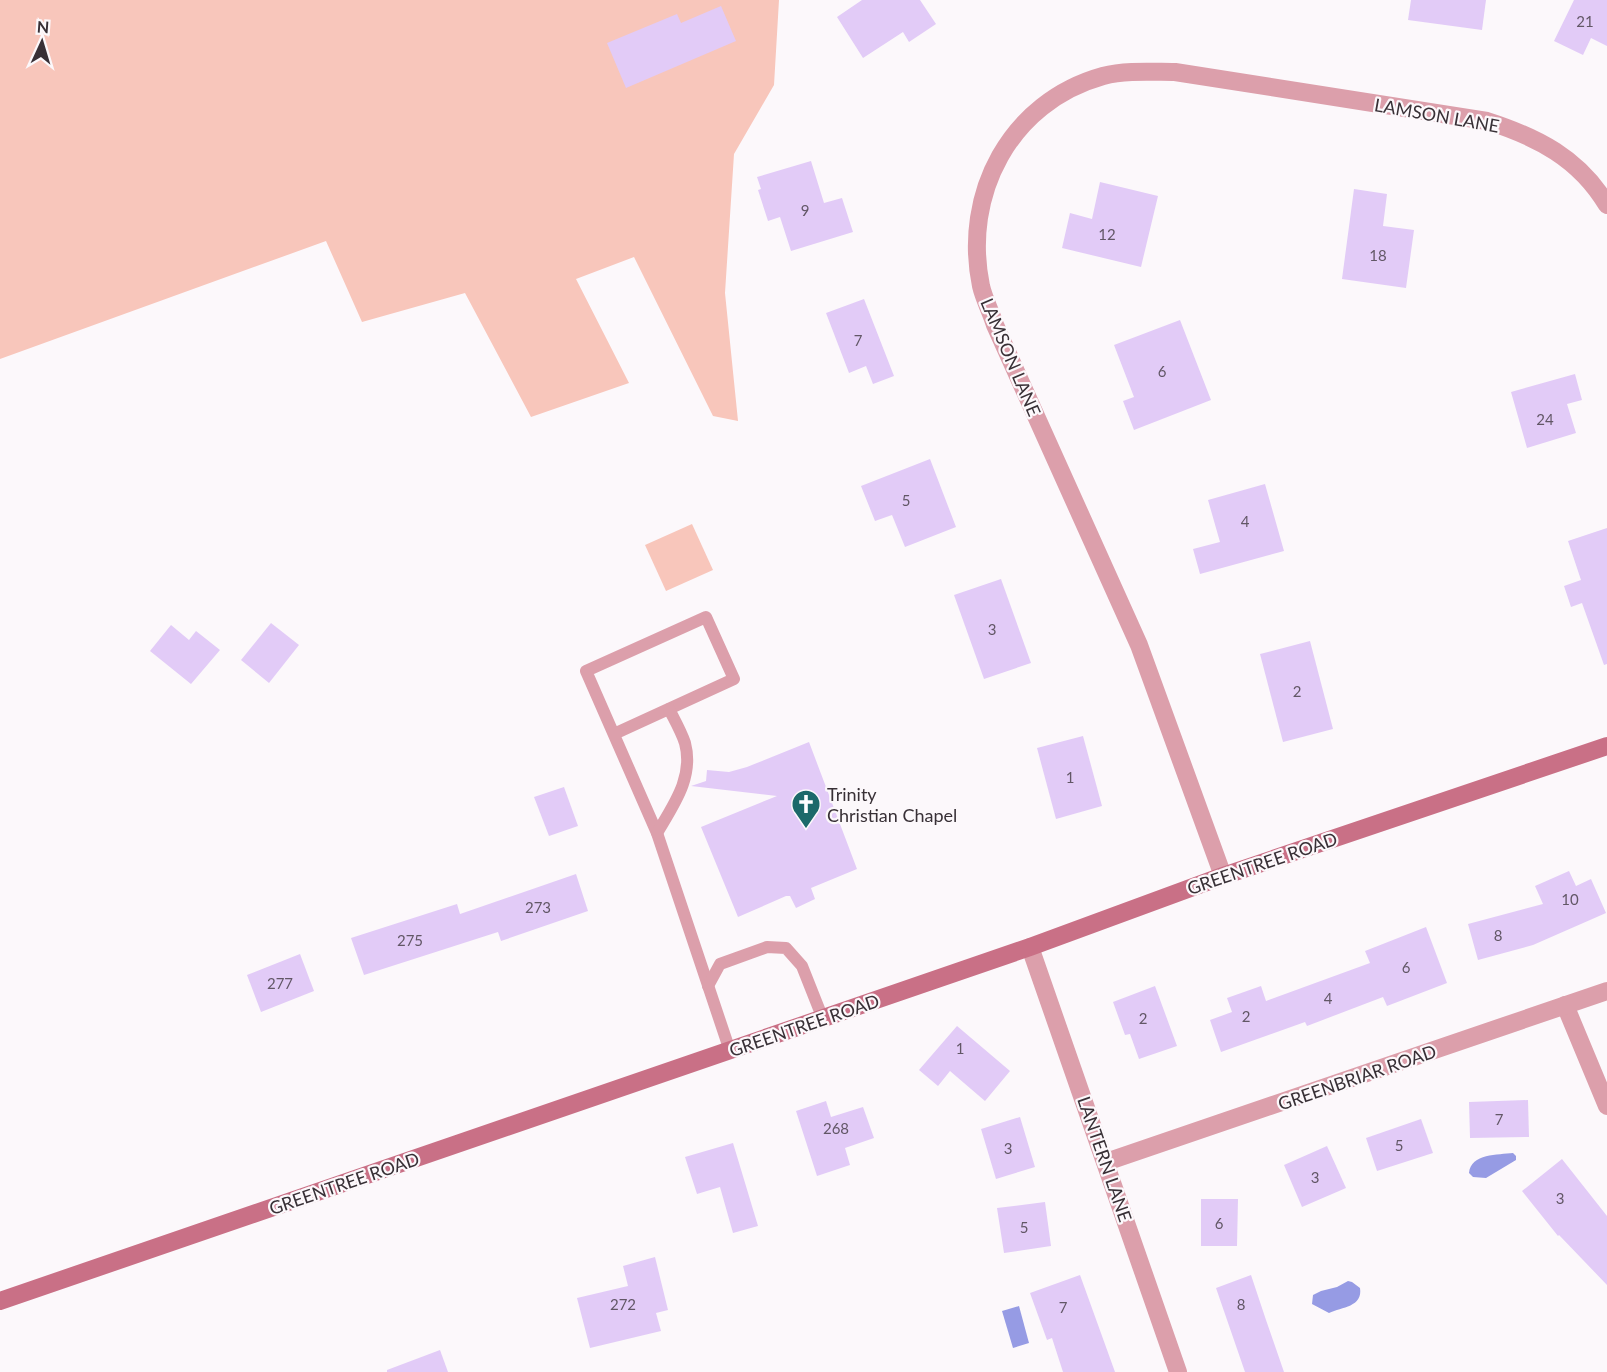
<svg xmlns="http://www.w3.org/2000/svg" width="1607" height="1372" viewBox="0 0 1607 1372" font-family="Lato,sans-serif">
<rect width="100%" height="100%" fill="#fcf8fb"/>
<!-- green -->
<g fill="#f8c6bb">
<polygon points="0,0 779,0 774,85 734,154 725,293 738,421 713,416 634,257 576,279 629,383 531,417 465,293 362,322 326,241 0,359"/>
<polygon points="692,524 713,570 666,591 645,545"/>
</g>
<!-- water -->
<g fill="#969be4">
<path d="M1513,1153L1516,1156V1160L1486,1178L1473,1177L1469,1173C1471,1153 1498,1155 1513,1153Z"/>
<path d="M1348,1281L1352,1282L1360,1288C1363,1307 1342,1307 1329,1313L1312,1304L1313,1295L1321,1291L1337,1287Z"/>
<polygon points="1019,1306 1029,1343 1013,1348 1002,1311"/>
</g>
<!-- building -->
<g fill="#e2cbf7">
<polygon points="862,0 920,0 936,24 909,42 903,32 863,58 837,17"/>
<polygon points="1411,0 1486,0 1482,30 1408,20"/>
<polygon points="1574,0 1607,0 1607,46 1591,38 1583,55 1554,41"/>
<polygon points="721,6 736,41 626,88 607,43 677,14 681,23"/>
<polygon points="811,161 824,203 842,198 853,232 791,251 780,217 768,221 758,190 761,189 757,177"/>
<polygon points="1100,182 1158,196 1141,267 1062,248 1070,213 1092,219"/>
<polygon points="1354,189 1387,194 1383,226 1414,230 1406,288 1342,279"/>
<polygon points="864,299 894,376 873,384 866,366 849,373 826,313"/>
<polygon points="1180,320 1211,400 1134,430 1123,401 1134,397 1114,345"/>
<polygon points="1575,374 1582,400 1567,404 1576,433 1527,448 1511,392"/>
<polygon points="930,459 956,527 905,547 892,515 875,521 861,486"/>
<polygon points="1265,484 1284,551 1200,574 1193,549 1220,542 1208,500"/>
<polygon points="1607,528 1607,664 1604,665 1582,603 1571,607 1564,586 1581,580 1568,541"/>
<polygon points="1001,579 1031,663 984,679 954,595"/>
<polygon points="271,623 299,645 269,683 241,660"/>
<polygon points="171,625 189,640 196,631 220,650 191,684 150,651"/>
<polygon points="1310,641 1333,729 1283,742 1260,654"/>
<polygon points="1083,736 1102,806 1056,819 1037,748"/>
<polygon points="809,742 857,869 811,888 815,899 796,908 790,896 786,896 738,917 701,827 777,796 691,786 706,781 707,770 729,772 747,767"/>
<polygon points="564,787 578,826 549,836 534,797"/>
<polygon points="1569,871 1576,886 1591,879 1606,913 1533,945 1478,960 1468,924 1543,904 1535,886"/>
<polygon points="576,874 588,911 501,941 498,932 364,975 351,938 457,904 460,914"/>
<polygon points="1426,927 1447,983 1387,1006 1383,997 1307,1026 1305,1022 1221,1052 1210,1020 1232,1012 1227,998 1261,986 1266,1001 1370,963 1365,951"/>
<polygon points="300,954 314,991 261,1012 247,975"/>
<polygon points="1155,986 1177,1046 1139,1059 1130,1034 1125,1035 1113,1002"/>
<polygon points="957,1026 1010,1071 985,1101 950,1071 938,1086 919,1070"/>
<polygon points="1528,1100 1529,1137 1470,1138 1469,1102"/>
<polygon points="826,1101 831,1117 863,1107 874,1138 845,1148 850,1165 817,1176 796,1111"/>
<polygon points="1020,1117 1035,1167 996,1179 981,1129"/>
<polygon points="1421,1119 1433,1153 1377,1171 1366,1138"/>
<polygon points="733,1143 758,1226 733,1233 720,1187 697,1194 685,1157"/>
<polygon points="1327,1146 1346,1188 1302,1207 1284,1165"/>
<polygon points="1562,1159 1607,1216 1607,1285 1559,1235 1558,1236 1522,1191"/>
<polygon points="1201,1199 1238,1199 1237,1246 1201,1246"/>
<polygon points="1045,1202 1051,1246 1004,1253 997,1208"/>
<polygon points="655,1257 668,1310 656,1313 661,1331 590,1348 577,1298 628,1286 623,1266"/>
<polygon points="1080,1275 1115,1372 1063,1372 1052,1338 1047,1340 1030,1293"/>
<polygon points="1251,1275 1266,1320 1284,1372 1245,1372 1216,1288"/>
<polygon points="440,1350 448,1372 387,1372 387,1370"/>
</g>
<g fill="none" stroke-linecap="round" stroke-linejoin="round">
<!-- lane -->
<g stroke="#dc9fab" stroke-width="12">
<polyline points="614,734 734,679 706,617 586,671 657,833 730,1051"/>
<path d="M657,833C674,804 694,777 685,743C681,731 674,719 669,709"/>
<polyline points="708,986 720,964 767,947 786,948 802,966 823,1019"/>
</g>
<!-- street -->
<g stroke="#dc9fab" stroke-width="18">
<path d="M1223,876L1139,645L995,325C991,312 984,299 981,286C962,194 1010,102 1103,76C1126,70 1152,72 1175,72L1487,121C1537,137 1579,158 1607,205"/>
<polyline points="1030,947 1178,1372"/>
<polyline points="1565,1005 1607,1106"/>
<polyline points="1106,1162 1607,991"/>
</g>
<!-- secondary -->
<polyline stroke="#c97086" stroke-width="18" points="0,1301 1030,947 1223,876 1607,746"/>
</g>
<!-- icons -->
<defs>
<g id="church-pin" transform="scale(1.5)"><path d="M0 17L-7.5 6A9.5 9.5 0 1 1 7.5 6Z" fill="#1c696a" stroke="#fcf8fb"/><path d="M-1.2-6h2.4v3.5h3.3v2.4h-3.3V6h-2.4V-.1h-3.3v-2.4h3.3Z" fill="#fff"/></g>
</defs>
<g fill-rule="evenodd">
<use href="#church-pin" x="806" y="804"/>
</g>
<g text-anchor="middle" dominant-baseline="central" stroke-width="4.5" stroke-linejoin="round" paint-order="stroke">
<!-- number labels -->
<g font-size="15" fill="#625766">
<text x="1585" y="21">21</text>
<text x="805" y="210">9</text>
<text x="1107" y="234">12</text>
<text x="1378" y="255">18</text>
<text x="858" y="340">7</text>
<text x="1162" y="371">6</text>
<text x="1545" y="419">24</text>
<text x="906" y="500">5</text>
<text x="1245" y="521">4</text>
<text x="992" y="629">3</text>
<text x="1297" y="691">2</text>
<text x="1070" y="777">1</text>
<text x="1570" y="899">10</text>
<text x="538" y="907">273</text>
<text x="1498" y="935">8</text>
<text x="410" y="940">275</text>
<text x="1406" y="967">6</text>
<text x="280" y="983">277</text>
<text x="1328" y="998">4</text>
<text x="1246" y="1016">2</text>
<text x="1143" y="1018">2</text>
<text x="960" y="1048">1</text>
<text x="1499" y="1119">7</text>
<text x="836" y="1128">268</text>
<text x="1399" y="1145">5</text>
<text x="1008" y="1148">3</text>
<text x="1315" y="1177">3</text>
<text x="1560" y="1198">3</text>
<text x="1219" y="1223">6</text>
<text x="1024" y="1227">5</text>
<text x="623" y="1304">272</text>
<text x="1241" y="1304">8</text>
<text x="1063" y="1307">7</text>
</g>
<!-- street labels -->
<g font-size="18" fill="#383036" stroke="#fcf8fb">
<text transform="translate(1437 115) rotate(10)">LAMSON LANE</text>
<text transform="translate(1011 357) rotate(67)">LAMSON LANE</text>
<text transform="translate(1262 863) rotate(-19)">GREENTREE ROAD</text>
<text transform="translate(804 1025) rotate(-19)">GREENTREE ROAD</text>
<text transform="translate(1357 1077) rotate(-19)">GREENBRIAR ROAD</text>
<text transform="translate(1105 1159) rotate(71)">LANTERN LANE</text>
<text transform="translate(344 1183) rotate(-19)">GREENTREE ROAD</text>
</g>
<!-- poi labels -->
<g font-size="18" fill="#383036" stroke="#fcf8fb" text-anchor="start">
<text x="827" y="794">Trinity<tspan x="827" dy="21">Christian Chapel</tspan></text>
</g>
</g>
<!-- north arrow -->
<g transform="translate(42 42) rotate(4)" stroke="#fcf8fb" stroke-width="4.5" paint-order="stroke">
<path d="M0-4.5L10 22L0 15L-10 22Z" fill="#383036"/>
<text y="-9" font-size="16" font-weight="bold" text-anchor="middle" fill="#383036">N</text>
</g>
</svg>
